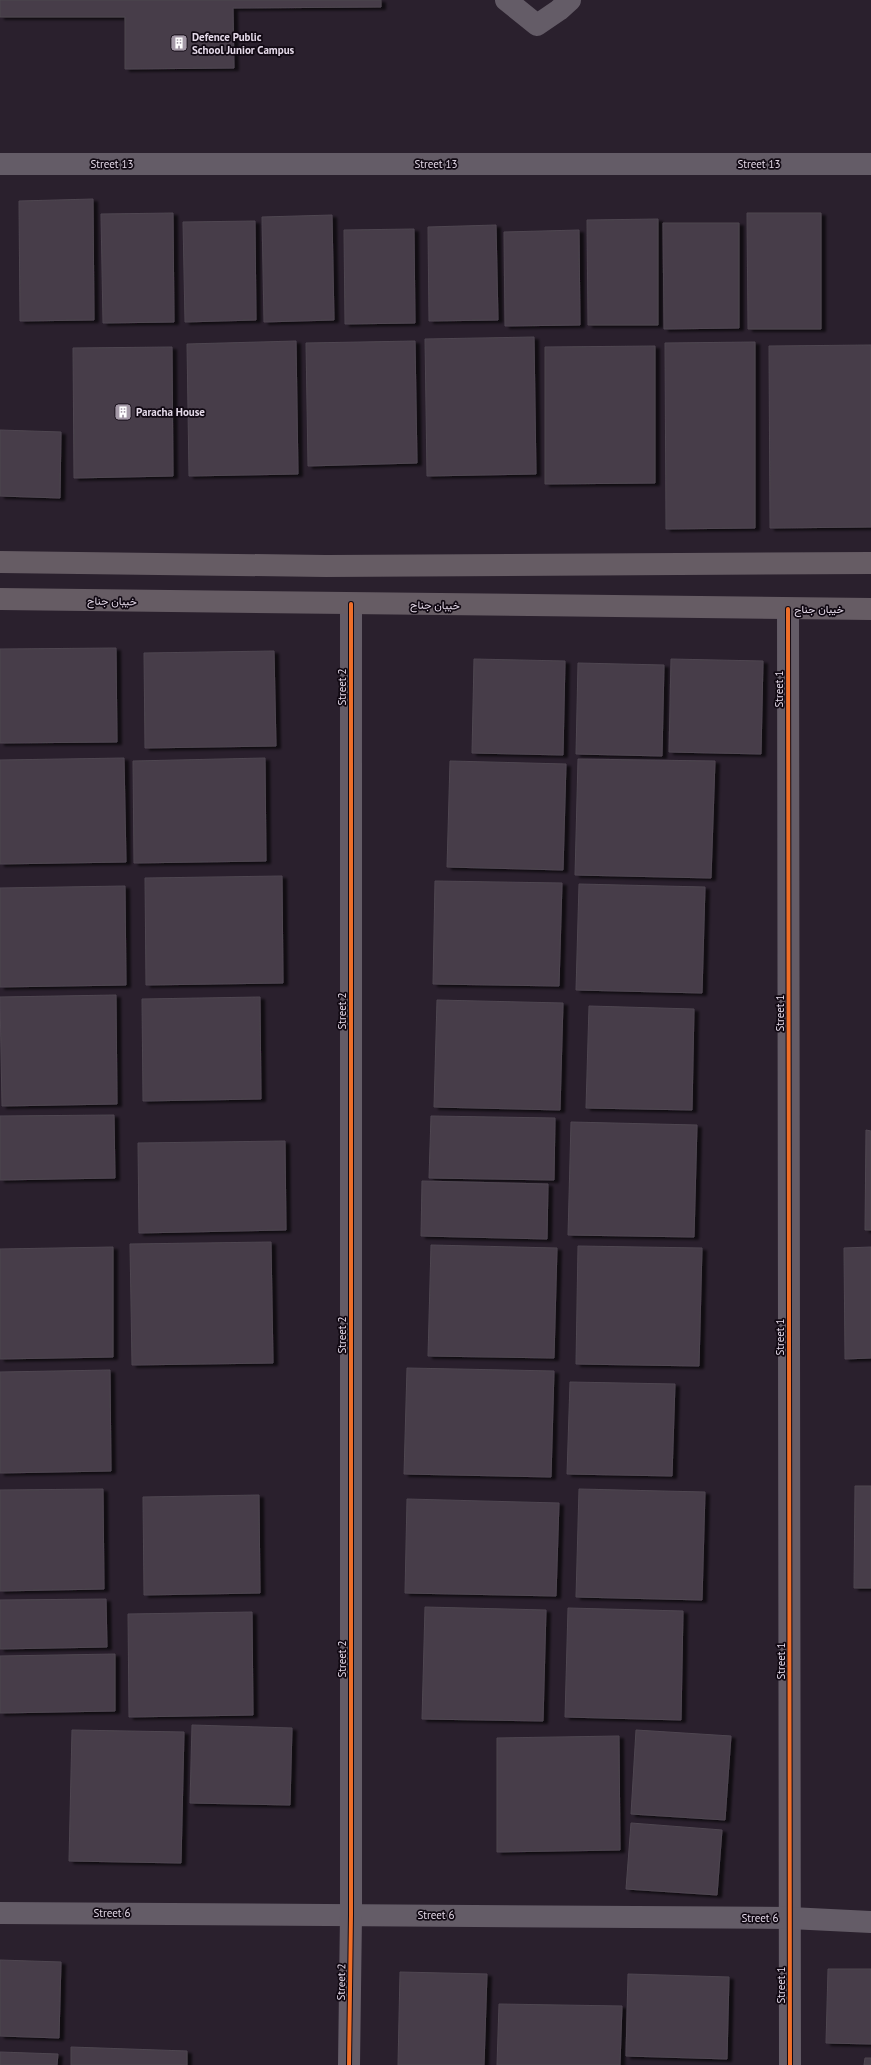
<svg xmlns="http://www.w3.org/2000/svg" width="871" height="2065" viewBox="0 0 871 2065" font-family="'PT Sans',Vazirmatn,sans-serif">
<defs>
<filter id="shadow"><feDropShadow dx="4.5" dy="2.5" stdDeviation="1" flood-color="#0009"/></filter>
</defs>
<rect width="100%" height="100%" fill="#2a202d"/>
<!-- building -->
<g fill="#463e49" stroke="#4f4651" filter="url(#shadow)">
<polygon points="0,0 381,0 381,7 233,8 234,68 125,69 125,17 0,17"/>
<polygon points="93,199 94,320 20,321 19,201"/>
<polygon points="173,213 174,322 103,323 101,214"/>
<polygon points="747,213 821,213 821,329 748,329"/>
<polygon points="332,215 334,320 264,322 262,217"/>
<polygon points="658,219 658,325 588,325 587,220"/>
<polygon points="255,221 256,320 185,322 183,222"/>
<polygon points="663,223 739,223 739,328 664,329"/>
<polygon points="496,225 498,320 429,321 428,227"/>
<polygon points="414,229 415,323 345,324 344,230"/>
<polygon points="579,230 580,325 505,326 504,232"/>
<polygon points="534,337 536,474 427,476 425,339"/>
<polygon points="296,341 298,474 189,476 187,344"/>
<polygon points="415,341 417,463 308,466 306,343"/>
<polygon points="755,342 755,528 666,529 665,343"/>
<polygon points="871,345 871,527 770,528 769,346"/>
<polygon points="655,346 655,483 545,484 545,347"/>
<polygon points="172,347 173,476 74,478 73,348"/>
<polygon points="0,430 61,432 60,498 0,496"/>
<polygon points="116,648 117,742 0,743 0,649"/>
<polygon points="274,651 276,746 145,748 144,653"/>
<polygon points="474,659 565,661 563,755 472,753"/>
<polygon points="671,659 763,661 761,754 669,752"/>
<polygon points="578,663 664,665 662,756 576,754"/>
<polygon points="124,758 126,862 0,864 0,760"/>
<polygon points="265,758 266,861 134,863 133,761"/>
<polygon points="578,759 715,761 711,878 575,875"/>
<polygon points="450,761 566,764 563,870 447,867"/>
<polygon points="282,876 283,983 146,985 145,878"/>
<polygon points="435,881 562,883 559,986 433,984"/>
<polygon points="579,884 705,887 702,993 576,990"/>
<polygon points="125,886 126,985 0,987 0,888"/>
<polygon points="116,995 117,1104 2,1106 0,997"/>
<polygon points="260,997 261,1099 143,1101 142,999"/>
<polygon points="437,1000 563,1003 560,1110 434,1107"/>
<polygon points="589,1006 694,1009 692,1110 586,1108"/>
<polygon points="114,1115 115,1178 0,1180 0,1116"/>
<polygon points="431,1116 555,1118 554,1180 429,1178"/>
<polygon points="571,1122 697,1125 694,1237 568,1235"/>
<polygon points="866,1130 871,1131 871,1230 865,1230"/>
<polygon points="285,1141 286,1230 139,1233 138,1143"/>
<polygon points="422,1181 548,1184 547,1239 421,1236"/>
<polygon points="271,1242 273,1363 132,1365 130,1244"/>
<polygon points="431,1245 557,1248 554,1358 428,1356"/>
<polygon points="578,1246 702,1248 699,1366 576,1364"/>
<polygon points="113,1247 113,1357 0,1359 0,1249"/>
<polygon points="871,1247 871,1358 845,1359 844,1248"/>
<polygon points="407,1368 554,1371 551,1477 404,1474"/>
<polygon points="110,1370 111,1471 0,1473 0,1372"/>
<polygon points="570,1382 675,1384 672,1476 567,1474"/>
<polygon points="855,1486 871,1486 871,1588 854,1588"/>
<polygon points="103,1489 104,1589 0,1591 0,1490"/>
<polygon points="579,1489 705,1492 702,1600 576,1597"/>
<polygon points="259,1495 260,1593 144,1595 143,1497"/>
<polygon points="407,1499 559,1503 556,1596 405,1593"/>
<polygon points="106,1599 107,1647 0,1649 0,1600"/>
<polygon points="425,1607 546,1610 543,1721 422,1719"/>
<polygon points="568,1608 683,1611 681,1720 565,1717"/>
<polygon points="252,1612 253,1715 129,1717 128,1614"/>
<polygon points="115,1654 115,1711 0,1713 0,1656"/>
<polygon points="192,1725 292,1728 290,1805 190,1803"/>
<polygon points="72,1730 184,1732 181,1863 69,1861"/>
<polygon points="636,1730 731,1736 725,1820 631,1814"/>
<polygon points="619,1736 620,1850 497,1852 497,1738"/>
<polygon points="631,1823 722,1830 717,1895 626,1889"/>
<polygon points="0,1960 61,1962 59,2038 0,2036"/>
<polygon points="828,1969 871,1969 871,2044 826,2043"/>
<polygon points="400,1972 487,1974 484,2065 398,2065"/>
<polygon points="628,1974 729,1977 727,2059 626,2056"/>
<polygon points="499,2004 622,2006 620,2065 497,2065"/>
<polygon points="71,2047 187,2051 187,2065 71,2065"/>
<polygon points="0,2052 58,2054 57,2065 0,2065"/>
<polygon points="865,2058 871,2058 871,2065 864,2065"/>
</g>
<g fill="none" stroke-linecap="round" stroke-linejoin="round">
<!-- minor -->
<g stroke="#645c67" stroke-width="22">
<polyline points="506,0 537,25 559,10 570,0"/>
<polyline points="0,164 871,164"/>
<polyline points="788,609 790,2065"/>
<polyline points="0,1913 790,1918 871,1922"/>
<polyline points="349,2065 351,1915 351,604"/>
</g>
<!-- secondary -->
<g stroke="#665c64" stroke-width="22">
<polyline points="0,562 326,566 871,563"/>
<polyline points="0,599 871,609"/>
</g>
<!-- cycleway casing -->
<g stroke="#110913" stroke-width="6">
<g id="cycleway">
<polyline points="788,609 790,2065"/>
<polyline points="349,2065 351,1915 351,604"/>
</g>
</g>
<!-- cycleway -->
<use href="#cycleway" stroke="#ee6e29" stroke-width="4"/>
</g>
<!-- icons -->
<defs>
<g id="building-square" transform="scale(0.9)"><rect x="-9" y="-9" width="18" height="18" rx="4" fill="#a499a7" stroke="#110913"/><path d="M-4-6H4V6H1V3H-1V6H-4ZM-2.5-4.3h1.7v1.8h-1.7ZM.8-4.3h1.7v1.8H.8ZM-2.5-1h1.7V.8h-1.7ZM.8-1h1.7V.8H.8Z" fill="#fff"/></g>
</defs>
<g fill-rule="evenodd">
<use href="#building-square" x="179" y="43"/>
<use href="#building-square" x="123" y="412"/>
</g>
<g text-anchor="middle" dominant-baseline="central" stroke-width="3.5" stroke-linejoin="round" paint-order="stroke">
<!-- poi labels -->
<g font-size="11" font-weight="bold" fill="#e5dae9" stroke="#110913" text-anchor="start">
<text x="192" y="37">Defence Public<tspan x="192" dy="13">School Junior Campus</tspan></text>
<text x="136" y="412">Paracha House</text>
</g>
<!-- street labels -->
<g font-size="11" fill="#e5dae9" stroke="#110913">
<text x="112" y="164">Street 13</text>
<text x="436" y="164">Street 13</text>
<text x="759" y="164">Street 13</text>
<text transform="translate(112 601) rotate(1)">خیبان جناح</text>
<text transform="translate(435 605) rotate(1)">خیبان جناح</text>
<text x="819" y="609">خیبان جناح</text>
<text transform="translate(342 687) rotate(-90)">Street 2</text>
<text transform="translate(779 689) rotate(-90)">Street 1</text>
<text transform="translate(342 1011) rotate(-90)">Street 2</text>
<text transform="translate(780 1013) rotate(-90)">Street 1</text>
<text transform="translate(342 1335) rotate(-90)">Street 2</text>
<text transform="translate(780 1337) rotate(-90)">Street 1</text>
<text transform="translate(342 1659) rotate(-90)">Street 2</text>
<text transform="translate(781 1661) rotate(-90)">Street 1</text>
<text x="112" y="1913">Street 6</text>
<text x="436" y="1915">Street 6</text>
<text x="760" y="1918">Street 6</text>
<text transform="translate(341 1982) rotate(-89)">Street 2</text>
<text transform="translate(781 1985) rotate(-90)">Street 1</text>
</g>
</g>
</svg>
